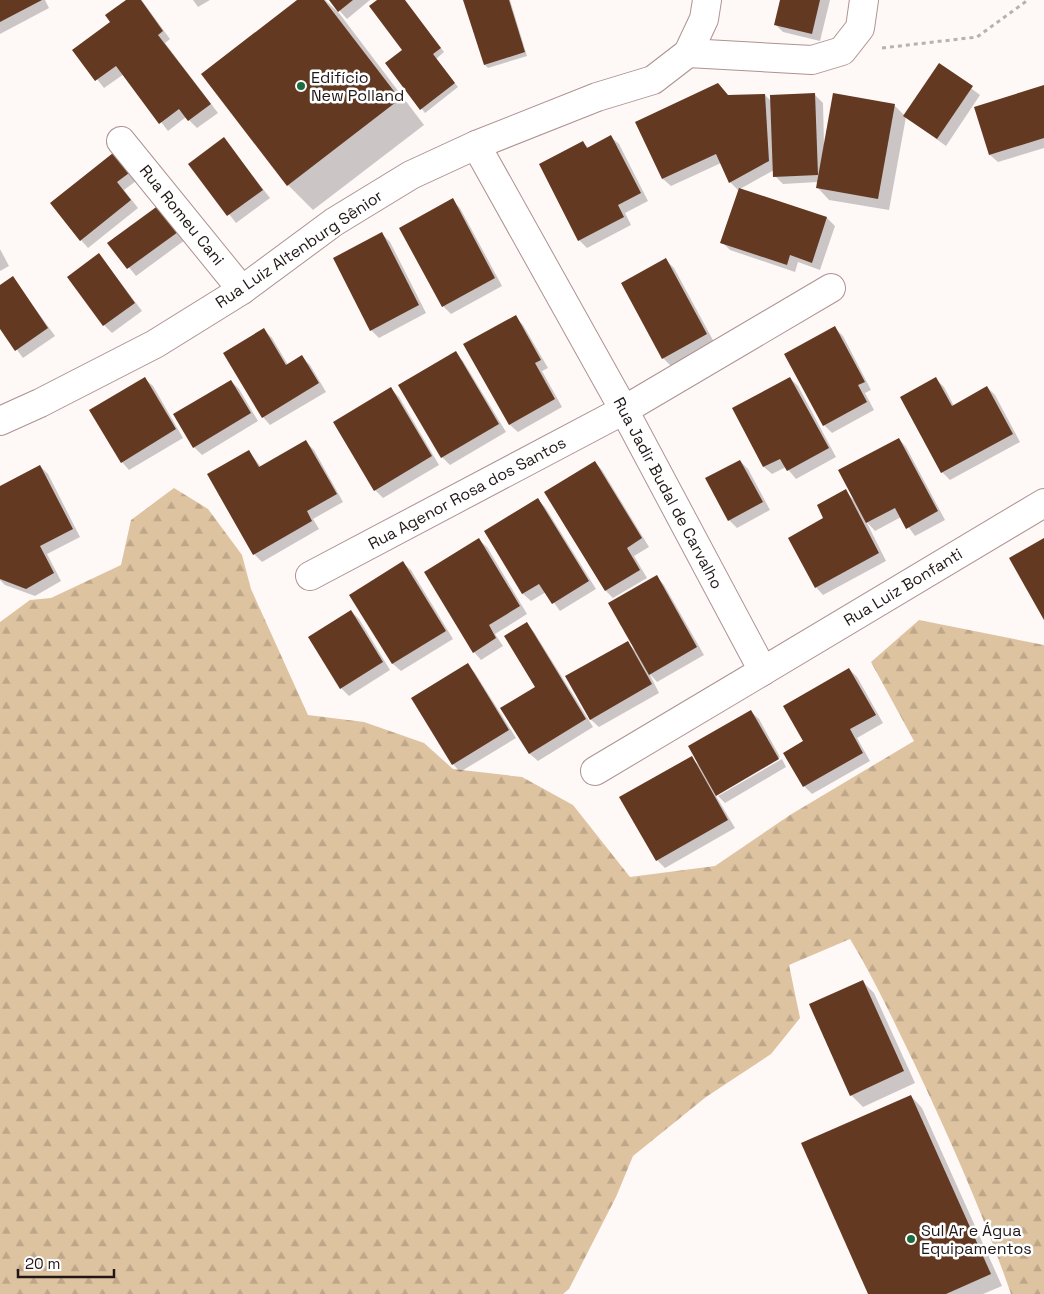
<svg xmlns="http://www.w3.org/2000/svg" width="1044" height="1294" viewBox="0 0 1044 1294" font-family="'Space Grotesk',sans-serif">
<defs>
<pattern id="forest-firs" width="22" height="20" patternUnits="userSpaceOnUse" patternTransform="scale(1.25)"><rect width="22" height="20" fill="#dec3a0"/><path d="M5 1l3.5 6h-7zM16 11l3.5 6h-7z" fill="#bea789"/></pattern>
</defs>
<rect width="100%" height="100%" fill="#fef8f7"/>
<!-- forest -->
<path fill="url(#forest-firs)" d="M174,488L208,509L242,555L251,589L308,715L364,722L424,743L453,769L522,777L573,805L630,877L715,866L790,815L914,741L871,662L919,620L1044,645V1294H1011C984,1216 951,1141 916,1067C895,1024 875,980 850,939L789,965L800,1018L771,1054L706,1097L633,1156L616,1197L569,1289L563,1294H0V622L30,600L51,598L121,565L131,520Z"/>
<!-- shadow -->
<g fill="#0003">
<polygon points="0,0 45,0 49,8 0,34"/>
<polygon points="128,0 141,0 143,2 170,39 165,43 218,113 197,128 186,117 168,131 124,74 104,88 74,50 112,22"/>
<polygon points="193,0 210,0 198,7"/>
<polygon points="299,0 325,0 339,13 424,125 313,210 288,185"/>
<polygon points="330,0 370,0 347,19"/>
<polygon points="379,0 404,0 444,52 436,59 458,87 425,113 387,64 404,51"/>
<polygon points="464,0 510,0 527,56 488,68 485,65"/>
<polygon points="781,0 830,0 820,41 783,32 775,24"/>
<polygon points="940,65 980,95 946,146 906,117 889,210 829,200 818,188 818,182 783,184 775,176 774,170 740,189 827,218 835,226 820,270 798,262 795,272 730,250 722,242 739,191 730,182 721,163 671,186 663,179 637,123 729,96 765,95 772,102 815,95 823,103 824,145 894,105 905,116"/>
<polygon points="1044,86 1044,148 998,162 990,155"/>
<polygon points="611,137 619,144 648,201 625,213 631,225 587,248 579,240 583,143 589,148"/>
<polygon points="224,139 270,198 236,223 190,164"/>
<polygon points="118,161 136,181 124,190 138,208 88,248 81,240"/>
<polygon points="452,200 460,208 502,286 451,314 443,306"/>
<polygon points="166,215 185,240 136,276 109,243"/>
<polygon points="382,234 390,242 426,313 379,338 371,330"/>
<polygon points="0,249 9,266 0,271"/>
<polygon points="99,254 142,311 112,333 104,325"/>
<polygon points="666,260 674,268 714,342 671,366 663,358"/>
<polygon points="13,278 55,336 23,358 0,327 0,287"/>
<polygon points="515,317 523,325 548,368 542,371 562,407 518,432 510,425 465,345"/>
<polygon points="835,328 843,336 871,390 865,393 874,410 832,433 824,425"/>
<polygon points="264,330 272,338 288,365 302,357 310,365 326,392 270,425 263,417"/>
<polygon points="455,353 463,361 506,432 450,465 442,457"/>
<polygon points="790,378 798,386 836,457 796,479 786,467 772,474 764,467 734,409"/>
<polygon points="145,379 153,386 183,438 129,470 122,462"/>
<polygon points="936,379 944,387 954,406 987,387 995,395 1020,442 950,480 942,472"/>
<polygon points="231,381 239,389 258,421 202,455 194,447"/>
<polygon points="391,389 399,397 439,465 383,498 375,490"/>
<polygon points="899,439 906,447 945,520 915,536 901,517 875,531 866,521 886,561 823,595 816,587 825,519 845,491 854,500"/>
<polygon points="306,442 314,450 343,502 313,519 319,529 262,562 254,554 249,451 261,467"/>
<polygon points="740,461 748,469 770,510 737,528 729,520 706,479"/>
<polygon points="595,462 602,470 649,547 634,556 647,578 613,598 606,591"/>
<polygon points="40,466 48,474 80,537 47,554 61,581 35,596 5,585 0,580 0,487"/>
<polygon points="537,499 545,507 596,589 560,611 546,592 531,601 523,594 485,532"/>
<polygon points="479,540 487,547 527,614 495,634 503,646 481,660 474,652"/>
<polygon points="403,563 411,570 453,639 401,671 393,664 351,595"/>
<polygon points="657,577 664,585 704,655 657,682 649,673 659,693 599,727 588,717 627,643 636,651"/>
<polygon points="351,611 359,619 390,670 349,696 341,688"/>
<polygon points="527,624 534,632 593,727 538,761 530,754 537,687"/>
<polygon points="468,665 475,673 516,738 460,772 453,764"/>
<polygon points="849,669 857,677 883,723 857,738 870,761 812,794 804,786 805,742"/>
<polygon points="751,712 759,719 780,757 717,793 716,796 735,828 665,868 657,860 691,758 700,766"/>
<polygon points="782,759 786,767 725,803 718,796"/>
<polygon points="862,981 874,993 915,1083 863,1107 851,1095"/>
<polygon points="911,1096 922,1108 1002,1286 983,1294 870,1294"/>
</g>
<!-- building -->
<g fill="#633922">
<polygon points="0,0 42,0 0,22"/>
<polygon points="126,0 141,0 163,31 158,35 211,104 188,121 179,109 159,124 116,66 95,81 72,50 110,22 105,15"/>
<polygon points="297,0 324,0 400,99 287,186 201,74"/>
<polygon points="329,0 353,0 338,12"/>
<polygon points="377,0 405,0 441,48 433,54 455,83 420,110 385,63 402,50 369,6"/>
<polygon points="463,0 509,0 525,52 484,65"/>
<polygon points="780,0 820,0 812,34 774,25"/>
<polygon points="939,63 973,86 937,139 903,116"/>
<polygon points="718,83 728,95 765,94 769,161 729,183 716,154 662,179 635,122"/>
<polygon points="1044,85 1044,138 989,155 974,107"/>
<polygon points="815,93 818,175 773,177 770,95"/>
<polygon points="833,93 895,104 878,199 816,188"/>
<polygon points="611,135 641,193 618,205 624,217 578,241 539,164 583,141 587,148"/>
<polygon points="224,137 263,190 227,216 188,164"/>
<polygon points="113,153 129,173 117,182 131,200 80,241 50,203"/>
<polygon points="739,188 827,217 812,263 790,255 787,265 720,243"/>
<polygon points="453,198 495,278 442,307 399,228"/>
<polygon points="159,205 178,232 127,269 107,243"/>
<polygon points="382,232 419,305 370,331 333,258"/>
<polygon points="99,253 135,303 103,326 67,277"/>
<polygon points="666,258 707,334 662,359 621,283"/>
<polygon points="13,276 48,328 15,351 0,329 0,285"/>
<polygon points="516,315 541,360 535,363 555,399 509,425 463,344"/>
<polygon points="835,326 865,382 858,385 867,402 823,426 784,354"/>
<polygon points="264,328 286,365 302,355 319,383 262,418 223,353"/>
<polygon points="456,351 499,424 441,458 398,385"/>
<polygon points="145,377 176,429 121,463 89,410"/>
<polygon points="790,377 829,448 787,471 780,459 763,467 732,408"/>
<polygon points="936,377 952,406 987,386 1013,434 941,473 900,397"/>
<polygon points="231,380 251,413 193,448 173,414"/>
<polygon points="391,387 432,456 374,491 333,422"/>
<polygon points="899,438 938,511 906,529 895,508 866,523 838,470"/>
<polygon points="306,440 337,494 307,511 312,521 253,555 207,474 249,450 259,467"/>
<polygon points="740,460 763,502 728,521 705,478"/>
<polygon points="595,461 642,538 627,548 640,570 605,591 544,492"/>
<polygon points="40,465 73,529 40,546 54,573 26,589 0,579 0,486"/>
<polygon points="846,489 879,553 815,588 788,538 823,518 817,505"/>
<polygon points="538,498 589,581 552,604 539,584 522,594 484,531"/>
<polygon points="479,538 520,606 489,625 496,638 473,653 424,572"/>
<polygon points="1044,538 1044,620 1009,558"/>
<polygon points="403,561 446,631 392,664 349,595"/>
<polygon points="657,575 697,647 649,675 608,603"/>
<polygon points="351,610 383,662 340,689 308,637"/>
<polygon points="527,622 586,719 529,754 500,708 535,687 504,636"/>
<polygon points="628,641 652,684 590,720 565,676"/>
<polygon points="468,663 509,730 452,765 411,698"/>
<polygon points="849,668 876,715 850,729 863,753 803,787 783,753 803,741 783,706"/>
<polygon points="751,710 779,759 716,796 688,746"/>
<polygon points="692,756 728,820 656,861 619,797"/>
<polygon points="863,980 904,1071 850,1096 809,1004"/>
<polygon points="911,1095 991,1274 946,1294 868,1294 801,1143"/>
</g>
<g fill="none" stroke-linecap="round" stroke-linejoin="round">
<!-- minor casing -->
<g stroke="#ae9291" stroke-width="30">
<g id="minor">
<polyline points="688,53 812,60 842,51 860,28 864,0"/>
<polyline points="121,141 242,290"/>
<polyline points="476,145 624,410 763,671 595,771"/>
<polyline points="0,421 40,403 155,344 242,290 334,222 411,175 476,145 597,97 653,80 688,53 704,19 707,0"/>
<polyline points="310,576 624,410 831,288"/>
<polyline points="763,671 1044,503"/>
</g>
</g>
<!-- path -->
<polyline stroke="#b8b1b0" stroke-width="3" stroke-dasharray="4 4" stroke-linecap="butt" points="882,48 977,37 1028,0"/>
<!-- minor -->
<use href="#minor" stroke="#fff" stroke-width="28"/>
</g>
<!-- markers -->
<g fill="#196d3f" stroke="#fff" stroke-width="2">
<circle cx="301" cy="86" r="5"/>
<circle cx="911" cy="1239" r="5"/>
</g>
<g text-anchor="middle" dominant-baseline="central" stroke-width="5" stroke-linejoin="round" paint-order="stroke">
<!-- poi labels -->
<g font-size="16" fill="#211717" stroke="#fff" text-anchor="start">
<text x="311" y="77">Edifício<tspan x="311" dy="18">New Polland</tspan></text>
<text x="921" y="1230">Sul Ar e Água<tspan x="921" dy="18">Equipamentos</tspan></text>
</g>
<!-- street labels -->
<g font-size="16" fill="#211717" stroke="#fff">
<text transform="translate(182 215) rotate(51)">Rua Romeu Cani</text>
<text transform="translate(299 249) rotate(-34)">Rua Luiz Altenburg Sênior</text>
<text transform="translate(467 493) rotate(-28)">Rua Agenor Rosa dos Santos</text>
<text transform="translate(668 493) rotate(62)">Rua Jadir Budal de Carvalho</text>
<text transform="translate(903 587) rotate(-31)">Rua Luiz Bonfanti</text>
</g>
</g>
<!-- scale -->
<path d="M18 1269v8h96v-8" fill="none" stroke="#211717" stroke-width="2.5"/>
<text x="25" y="1269" font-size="15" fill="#211717" stroke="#ffffff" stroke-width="4" paint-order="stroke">20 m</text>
</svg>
